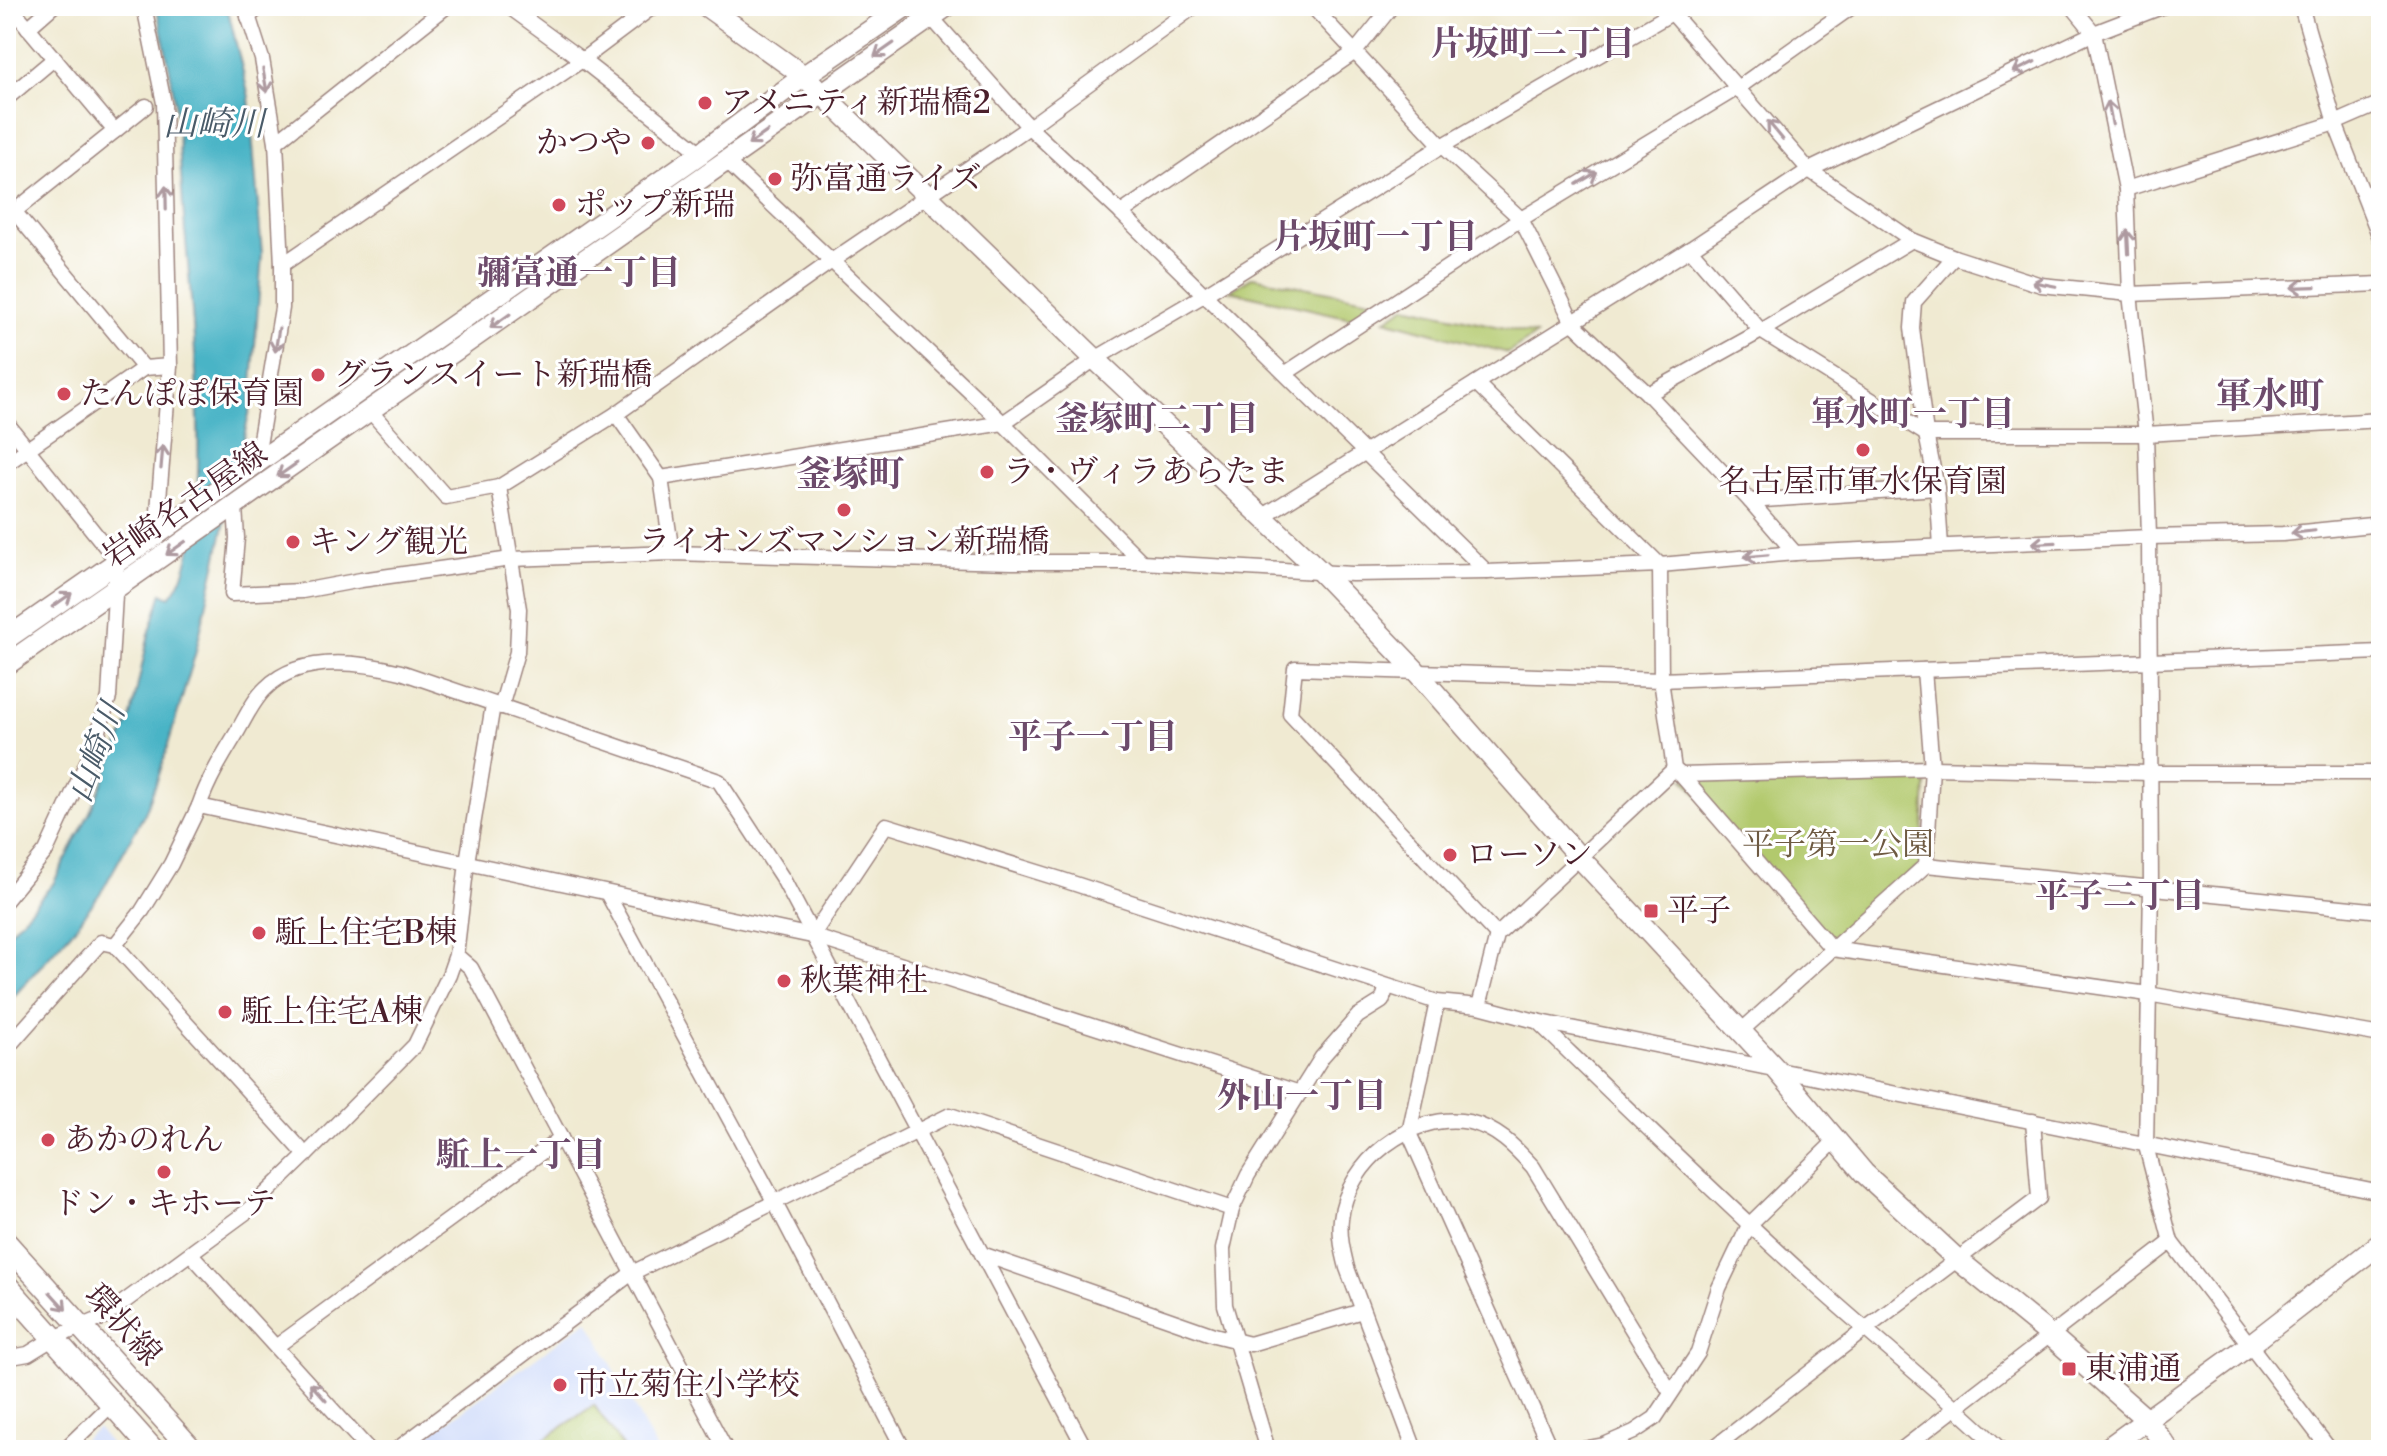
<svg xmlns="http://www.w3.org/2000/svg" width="2387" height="1456" viewBox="0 0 2387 1456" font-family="'Libre Bodoni','Noto Serif JP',serif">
<rect width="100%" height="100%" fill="#fff"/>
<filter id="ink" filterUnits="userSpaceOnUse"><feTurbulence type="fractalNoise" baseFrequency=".0125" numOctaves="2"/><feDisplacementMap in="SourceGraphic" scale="16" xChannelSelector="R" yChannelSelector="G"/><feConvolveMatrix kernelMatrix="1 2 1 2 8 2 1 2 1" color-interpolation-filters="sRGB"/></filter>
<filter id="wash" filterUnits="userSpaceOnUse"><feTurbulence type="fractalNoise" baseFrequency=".006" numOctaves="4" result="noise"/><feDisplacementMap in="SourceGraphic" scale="32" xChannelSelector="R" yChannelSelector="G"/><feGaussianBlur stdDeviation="1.8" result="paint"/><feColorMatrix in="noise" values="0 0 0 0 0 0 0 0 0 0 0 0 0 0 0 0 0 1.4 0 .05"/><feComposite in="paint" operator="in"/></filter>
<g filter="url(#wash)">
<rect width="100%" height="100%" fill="#f0ead2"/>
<!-- built -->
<g fill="#cedafa">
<polygon points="588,1320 657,1450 408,1450"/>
<polygon points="98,1428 114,1450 73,1450 89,1434"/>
</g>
<!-- green -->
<g fill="#b2c96d" stroke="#7e744c" stroke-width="2">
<polygon points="1253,277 1386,303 1359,320 1230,291"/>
<polygon points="1406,306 1536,335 1508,353 1385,320"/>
<polygon points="1927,771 1921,865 1830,944 1684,779"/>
<polygon points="594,1405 625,1450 529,1450"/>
</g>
<!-- water -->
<path fill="#49b4c6" stroke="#4a6a78" stroke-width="2" d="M156,6H227L249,97L262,254L250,410L195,655L159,775L145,813L103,889L78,924L6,1005V937L53,884L90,812L131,716L149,634L162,593L170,597C220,544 190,294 184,218C180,174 180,128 172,84C168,58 162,32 156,6Z"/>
</g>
<g filter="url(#ink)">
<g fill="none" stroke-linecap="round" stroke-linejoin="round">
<!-- street casing -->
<g stroke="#9d847e" stroke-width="17">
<g id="street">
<polyline points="10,6 115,131"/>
<polyline points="144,6 164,103 170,366 156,535"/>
<polyline points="245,6 262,59 276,142 282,265 282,308 256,463"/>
<polyline points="508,6 582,60 701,153"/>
<polyline points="1312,6 1442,146 1521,219 1573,323 1648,394 1750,501 1795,553"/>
<polyline points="1666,6 1809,170 1912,240 1954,257 2041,285 2130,294 2381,284"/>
<polyline points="2072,6 2094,33 2126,189 2130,294 2146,434 2149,537 2151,888 2146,1146 2171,1242 2330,1450"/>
<polyline points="2301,6 2335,123 2381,240"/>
<polyline points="248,17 261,6"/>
<polyline points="931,17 1029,127 1121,213 1487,572"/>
<polyline points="28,28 53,6"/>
<polyline points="6,99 55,58"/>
<polyline points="276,142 447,6"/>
<polyline points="726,161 1003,423 1142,562"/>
<polyline points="2126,189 2335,123 2381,103"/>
<polyline points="14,211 144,368"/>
<polyline points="1121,213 1355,52 1392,6"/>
<polyline points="6,218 146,106"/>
<polyline points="1690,249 1809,170 2094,33 2164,6"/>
<polyline points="282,265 582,60 654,6"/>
<polyline points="1286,373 1521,219 1739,87 1853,6"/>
<polyline points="1476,383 1660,565 1661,680 1674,769 1681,775 1932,768 2150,773 2381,773"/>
<polyline points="1648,394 1761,331 1912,240"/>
<polyline points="371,412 446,497 499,487 519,609 517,652 501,707"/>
<polyline points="616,414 661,478"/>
<polyline points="6,422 117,561 109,697 94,747 46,851 6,900"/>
<polyline points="6,464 144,368 170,366"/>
<polyline points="499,487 616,414 833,260 1029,127 1195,6"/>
<polyline points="1750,501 1937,488"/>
<polyline points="235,507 237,538 232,594 302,591 361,580 511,559 672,553 1012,562 1142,562 1352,574 1487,572 1660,565 1795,553 2149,537 2283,534 2381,524"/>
<polyline points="1262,517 1690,249 1761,331 1926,434 2146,434 2381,420"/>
<polyline points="1941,546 1937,488 1926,434 1912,328 1914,302 1954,257"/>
<polyline points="672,553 661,478 1003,423 1095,359 1204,295 1442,146 1672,13 1679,6"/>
<polyline points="1681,775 1832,949 2148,994 2381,1035"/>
<path d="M199,806C208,780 222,757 236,734C245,719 253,700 266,688C300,654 360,662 401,672L719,781L783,879L1086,1450"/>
<polyline points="1926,865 2381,911"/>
<polyline points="607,893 775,1203 904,1450"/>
<polyline points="1497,935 1290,714 1295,668 1661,680 2381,652"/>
<polyline points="812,936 1300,1093"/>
<polyline points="115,945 142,911 171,864 199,806 812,936 886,825 1060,879 1437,1002 1479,1006 1536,1021 2381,1192"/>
<polyline points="456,955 471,968 726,1450"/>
<polyline points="1437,1002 1409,1133 1551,1450"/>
<polyline points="1479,1006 1497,935 1674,769"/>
<path d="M1537,1021C1629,1110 1720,1199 1815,1285C1876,1340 1941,1392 2001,1450"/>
<polyline points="1741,1031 1926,865 1932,768 1924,670"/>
<polyline points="6,1049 101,942 115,945 306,1155 249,1210 102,1318 54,1338 28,1354 6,1358"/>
<polyline points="306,1155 415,1045 449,975 456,955 467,862 493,705"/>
<polyline points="191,1254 369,1450"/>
<polyline points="982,1254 1214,1335 1250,1344 1362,1311"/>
<polyline points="277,1346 561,1138"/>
<polyline points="64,1450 112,1404"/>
<polyline points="396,1450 632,1273 950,1115 1232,1209"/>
<polyline points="1268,1450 1225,1305 1223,1249 1232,1209 1248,1175 1322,1057 1358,1016 1382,1001 1387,987"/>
<path d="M1415,1450L1347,1268C1343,1252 1339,1236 1341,1219C1347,1162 1412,1111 1469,1122C1497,1128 1515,1147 1533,1167L1671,1393"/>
<polyline points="1578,1450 1604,1445 1634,1432 1655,1418 1698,1353 1719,1288 1749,1225 1835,1141"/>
<polyline points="1711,1450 1864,1330 2039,1198 2033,1121"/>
<polyline points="1901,1450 2171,1242"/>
<polyline points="2374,1450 2381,1445"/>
</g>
</g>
<!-- secondary casing -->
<g stroke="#9d847e" stroke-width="23">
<g id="secondary">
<polyline points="706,6 804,76 1095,359 1321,572 1415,670 1579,857 1776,1069 1864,1173 1958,1260 2049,1334 2146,1419 2169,1450"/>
<polyline points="255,464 701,153 804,76 906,6"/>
<polyline points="6,639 156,535"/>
<polyline points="6,665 947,6"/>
<polyline points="2105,1450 2251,1344 2381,1243"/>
</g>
</g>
<!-- primary casing -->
<g stroke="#9d847e" stroke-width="25">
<g id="primary">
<polyline points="6,1243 192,1450"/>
<polyline points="6,1285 153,1450"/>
</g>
</g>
<!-- street -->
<use href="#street" stroke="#fff" stroke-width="14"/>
<!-- secondary -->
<use href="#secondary" stroke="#fff" stroke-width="20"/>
<!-- primary -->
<use href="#primary" stroke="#fff" stroke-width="22"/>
<!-- secondary-bridge casing -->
<g stroke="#9d847e" stroke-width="23" stroke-linecap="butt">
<polyline id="secondary-bridge" points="156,535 255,464"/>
</g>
<!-- secondary-bridge -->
<use href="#secondary-bridge" stroke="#fff" stroke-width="20"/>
</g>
<!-- one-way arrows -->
<defs><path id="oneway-shaft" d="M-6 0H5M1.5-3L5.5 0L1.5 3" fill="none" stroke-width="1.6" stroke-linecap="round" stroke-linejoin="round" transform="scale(2)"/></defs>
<g stroke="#ae9aa0">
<use href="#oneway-shaft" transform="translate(884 50) rotate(145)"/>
<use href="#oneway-shaft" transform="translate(2024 67) rotate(154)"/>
<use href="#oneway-shaft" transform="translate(265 81) rotate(80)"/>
<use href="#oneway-shaft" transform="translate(2110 113) rotate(-101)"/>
<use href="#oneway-shaft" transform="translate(1775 130) rotate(-130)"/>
<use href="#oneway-shaft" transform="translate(758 138) rotate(145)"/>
<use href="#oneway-shaft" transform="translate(1587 178) rotate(-31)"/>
<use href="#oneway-shaft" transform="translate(166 198) rotate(-91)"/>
<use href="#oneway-shaft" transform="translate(2128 242) rotate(-93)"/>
<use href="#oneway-shaft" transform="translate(2044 284) rotate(-169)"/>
<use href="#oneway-shaft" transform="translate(2303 287) rotate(178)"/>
<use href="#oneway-shaft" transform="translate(500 321) rotate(145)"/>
<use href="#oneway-shaft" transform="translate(277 340) rotate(99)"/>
<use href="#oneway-shaft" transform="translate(162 457) rotate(-85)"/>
<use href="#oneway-shaft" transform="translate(287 470) rotate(145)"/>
<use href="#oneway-shaft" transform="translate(2303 532) rotate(174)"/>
<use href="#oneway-shaft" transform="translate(2044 543) rotate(177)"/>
<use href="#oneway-shaft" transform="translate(176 548) rotate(145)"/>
<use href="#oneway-shaft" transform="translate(1756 556) rotate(175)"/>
<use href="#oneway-shaft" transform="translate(62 600) rotate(-35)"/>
<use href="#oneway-shaft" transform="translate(58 1301) rotate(48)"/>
<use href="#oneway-shaft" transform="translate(318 1392) rotate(-132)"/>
</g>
</g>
<!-- markers -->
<g fill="#d1495b" stroke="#fff" stroke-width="3">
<circle cx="705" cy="103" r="8"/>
<circle cx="648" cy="143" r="8"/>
<circle cx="775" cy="179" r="8"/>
<circle cx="559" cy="205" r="8"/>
<circle cx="318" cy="375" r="8"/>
<circle cx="64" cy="394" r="8"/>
<circle cx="1863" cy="450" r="8"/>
<circle cx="987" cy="472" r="8"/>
<circle cx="844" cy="510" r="8"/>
<circle cx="293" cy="542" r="8"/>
<circle cx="1450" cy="855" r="8"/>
<rect x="1643" y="903" width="16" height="16" rx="4"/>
<circle cx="259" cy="933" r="8"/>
<circle cx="784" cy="981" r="8"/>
<circle cx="225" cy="1012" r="8"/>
<circle cx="48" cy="1140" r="8"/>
<circle cx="164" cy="1172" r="8"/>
<rect x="2061" y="1361" width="16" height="16" rx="4"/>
<circle cx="560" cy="1385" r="8"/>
</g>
<g text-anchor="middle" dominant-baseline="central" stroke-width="6" stroke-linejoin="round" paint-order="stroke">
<!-- poi labels -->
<g font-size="32" fill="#4a1f2b" stroke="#fff" text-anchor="start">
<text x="721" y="103">アメニティ新瑞橋2</text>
<text x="632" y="143" text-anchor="end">かつや</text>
<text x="791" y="179">弥富通ライズ</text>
<text x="575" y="205">ポップ新瑞</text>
<text x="334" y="375">グランスイート新瑞橋</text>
<text x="80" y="394">たんぽぽ保育園</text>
<text x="1003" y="472">ラ・ヴィラあらたま</text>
<text x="1863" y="482" text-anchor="middle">名古屋市軍水保育園</text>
<text x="309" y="542">キング観光</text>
<text x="844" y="542" text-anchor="middle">ライオンズマンション新瑞橋</text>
<text x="1466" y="855">ローソン</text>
<text x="1667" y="911">平子</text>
<text x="275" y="933">駈上住宅B棟</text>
<text x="800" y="981">秋葉神社</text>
<text x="241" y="1012">駈上住宅A棟</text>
<text x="64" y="1140">あかのれん</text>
<text x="164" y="1204" text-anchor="middle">ドン・キホーテ</text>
<text x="2085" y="1369">東浦通</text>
<text x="576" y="1385">市立菊住小学校</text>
</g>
<!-- street labels -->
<g font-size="32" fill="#4a1f2b" stroke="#fff">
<text transform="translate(185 505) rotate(-35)">岩崎名古屋線</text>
<text transform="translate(123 1325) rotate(48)">環状線</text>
</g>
<!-- park labels -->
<g font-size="32" fill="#6e5a42" stroke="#fff">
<text x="1838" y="845">平子第一公園</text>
</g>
<!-- neighbourhood labels -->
<g font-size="34" font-weight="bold" fill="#6d4b6b" stroke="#fff">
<text x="1533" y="45">片坂町二丁目</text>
<text x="1376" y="238">片坂町一丁目</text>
<text x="579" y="274">彌富通一丁目</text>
<text x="1913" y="415">軍水町一丁目</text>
<text x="1157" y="420">釜塚町二丁目</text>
<text x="1093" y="738">平子一丁目</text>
<text x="2120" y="897">平子二丁目</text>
<text x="1302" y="1097">外山一丁目</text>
<text x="521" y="1156">駈上一丁目</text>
</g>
<!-- water labels -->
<g font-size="34" font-style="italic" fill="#4a5b69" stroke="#fff">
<text x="214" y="125">山崎川</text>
<text transform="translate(97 753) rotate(-69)">山崎川</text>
</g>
<!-- quarter labels -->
<g font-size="36" font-weight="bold" fill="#6d4b6b" stroke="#fff">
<text x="2270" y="397">軍水町</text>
<text x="850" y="475">釜塚町</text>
</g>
</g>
<!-- margin -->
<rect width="2387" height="1456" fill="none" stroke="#fff" stroke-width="32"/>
</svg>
